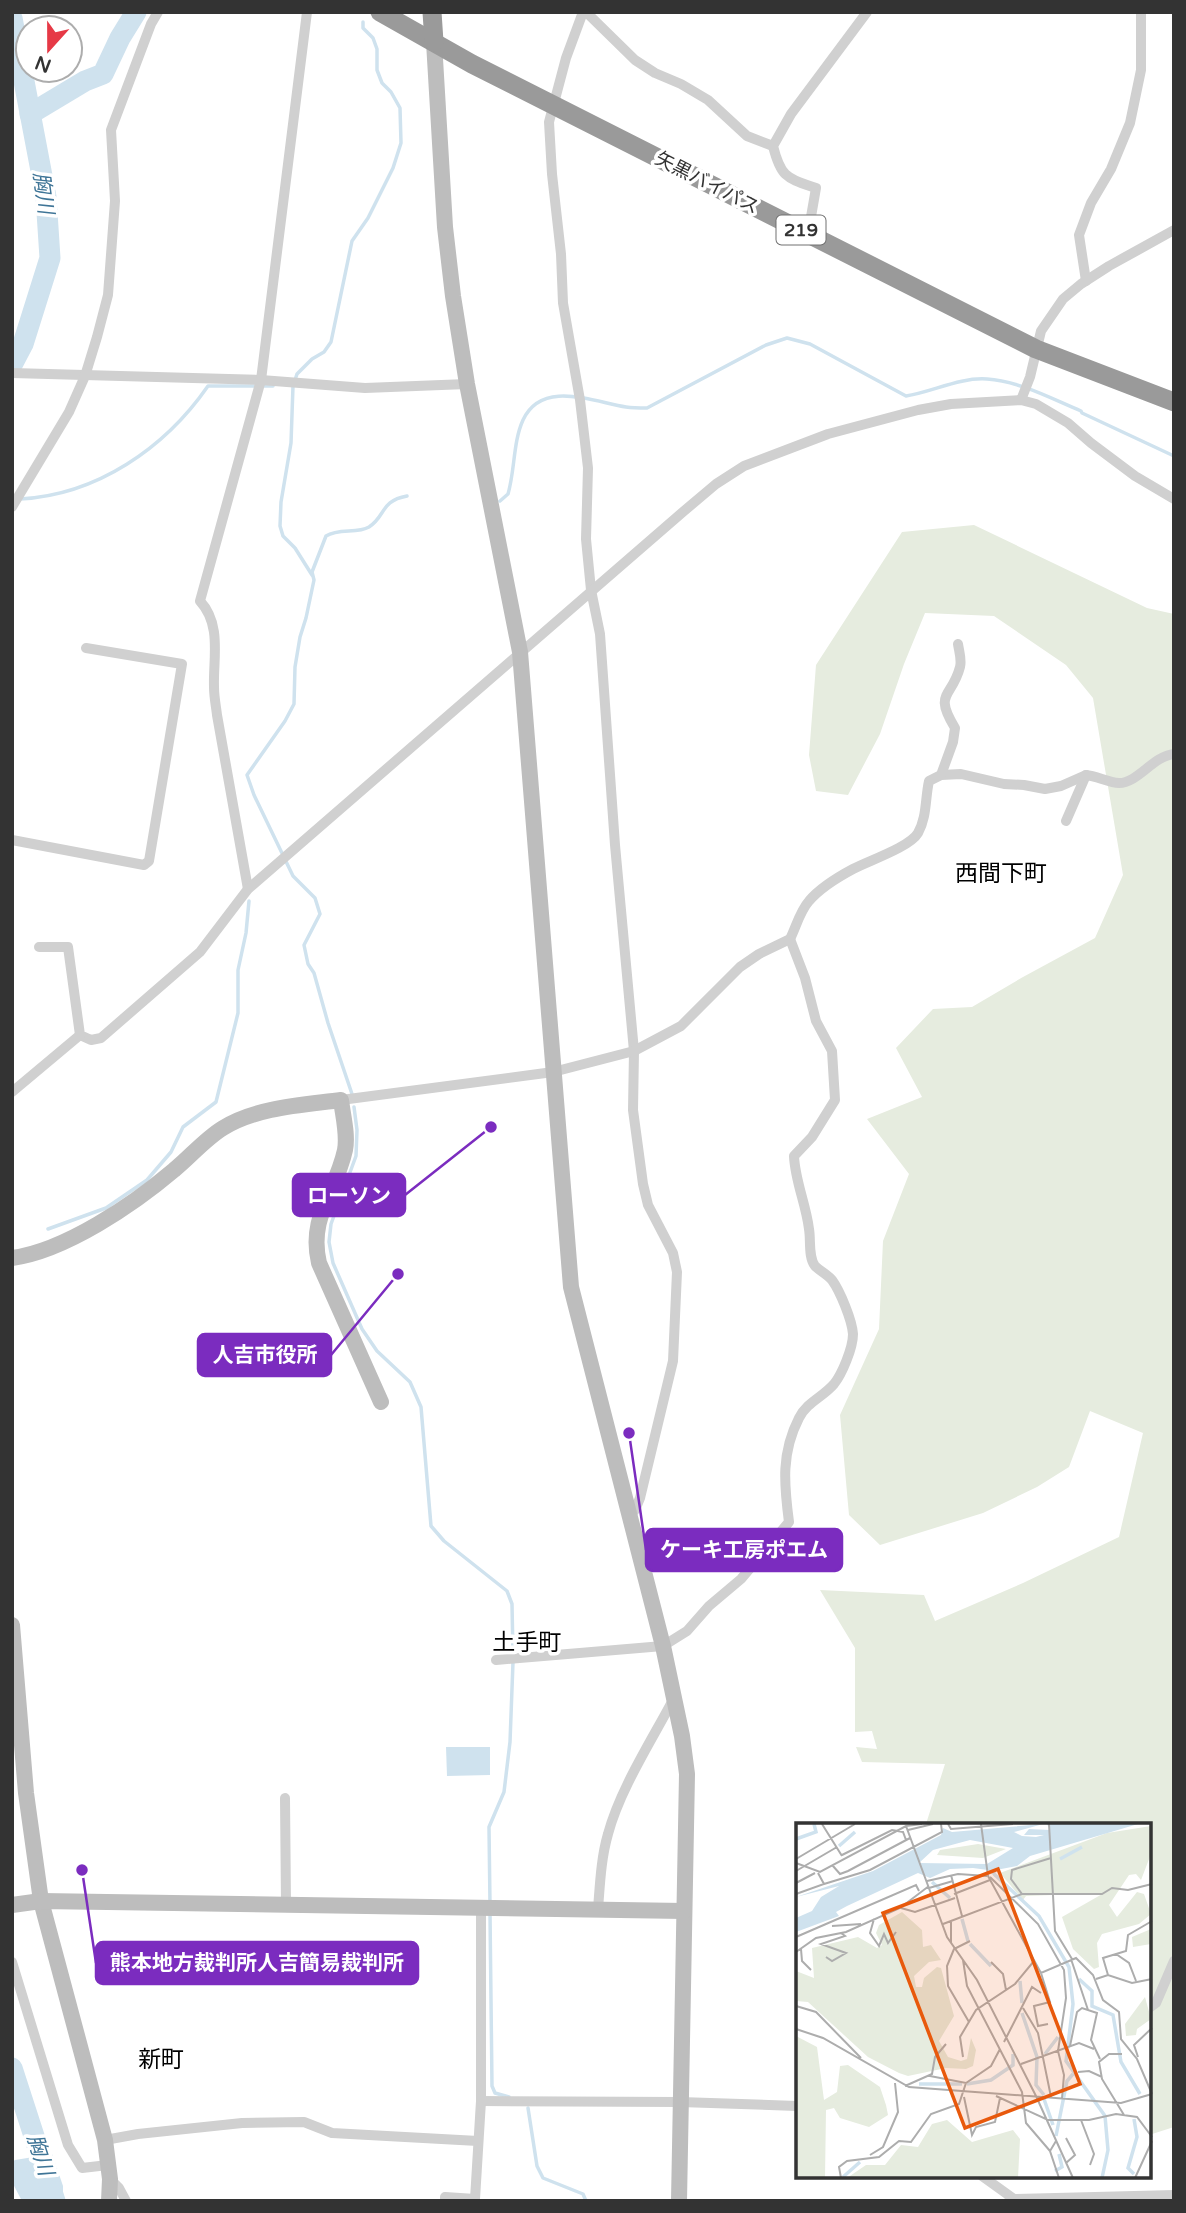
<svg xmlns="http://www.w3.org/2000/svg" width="1186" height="2213" viewBox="0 0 1186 2213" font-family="'Varela Round','Noto Sans JP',sans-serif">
<rect width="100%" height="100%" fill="#fff"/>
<!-- green -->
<polygon fill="#e6ecdf" points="974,525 1147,608 1174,614 1174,2127 1149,2135 1149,1825 926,1824 945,1764 862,1762 856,1747 877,1749 872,1731 855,1732 855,1648 820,1590 924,1595 935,1621 1023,1583 1119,1537 1143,1433 1090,1411 1069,1467 1037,1487 983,1513 880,1545 849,1515 840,1415 879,1329 883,1241 909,1174 867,1119 922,1097 896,1048 933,1009 972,1007 1023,977 1095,938 1123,875 1093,698 1066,665 994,616 925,613 904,664 880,734 848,795 816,791 809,755 816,665 902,532"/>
<!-- water -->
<g fill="#cfe2ee">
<polygon points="446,1747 490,1747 490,1775 447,1776"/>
<polygon points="52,2154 63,2186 63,2201 22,2201 12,2182 12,2162 15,2160"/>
</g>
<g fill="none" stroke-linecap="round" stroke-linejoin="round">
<!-- stream -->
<g stroke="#cfe2ee" stroke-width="3.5">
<path d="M20,499C97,495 165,448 208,386H273"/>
<path d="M500,501L508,494C515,470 513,442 523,420C542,379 594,402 626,407C633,408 640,408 647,408L766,345L787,338L810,344L906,396C932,392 960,377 987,379C1019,381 1052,399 1081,411L1082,413L1174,456"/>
<polyline points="312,575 295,548 283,536 280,526 281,502 291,443 293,386 297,374 312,359 324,352 331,342 352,241 368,218 393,168 401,143 400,108 391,92 382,83 377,70 377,49 373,38 363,28 363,22"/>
<path d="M352,1094L328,1023L314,973L308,964L304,945L320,914L315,898L293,876L254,795L247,775L285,721L294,704L295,667L300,637L306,618L314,580L312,572L326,536C339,528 357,534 369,527C386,516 380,501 407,496"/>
<polyline points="354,1107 357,1130 356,1156 331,1224 329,1242 333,1263 362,1329 377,1351 410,1382 421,1407 431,1526 444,1541 507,1591 512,1604 513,1655"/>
<polyline points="48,1229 106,1208 147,1180 171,1152 183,1127 216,1102 238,1013 238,970 246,933 249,901"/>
<polyline points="490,1905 489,1827 504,1792 510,1742 513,1662"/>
<polyline points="490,1913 492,2086 495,2093 509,2097"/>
<polyline points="528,2108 537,2166 543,2178 583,2194 586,2201"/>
</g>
<!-- river -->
<g stroke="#cfe2ee" stroke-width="21">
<polyline points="12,18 46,197 50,258 23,344 12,365"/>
<polyline points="30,114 85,81 103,74 120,38 136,12"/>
<polyline points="12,2068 55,2201"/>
</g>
<!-- street -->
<g stroke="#d0d0d0" stroke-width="10">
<polyline points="583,12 566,58 549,122 552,174 561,254 563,303 580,400 588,468 586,539 591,590 600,634 615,845 634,1051 633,1110 643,1184 648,1205 673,1253 677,1272 673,1361 640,1498 635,1510 630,1515"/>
<polyline points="586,12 635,60 655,73 681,84 708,100 747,136 773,146"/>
<path d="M808,234L816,188C787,178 781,178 773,146L791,114L867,12"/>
<polyline points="1086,281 1079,235 1091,203 1111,169 1130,123 1141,70 1141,12"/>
<polyline points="12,373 261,380 365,388 467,384"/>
<polyline points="1021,400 1030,377 1041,331 1063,299 1081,284 1109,266 1174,230"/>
<polyline points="12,507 69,412 85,376 97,337 108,295 115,201 111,130 151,24 158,12"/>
<polyline points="941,775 961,774 1004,784 1024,785 1045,789 1061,786 1086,775"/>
<path d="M1066,821L1086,775C1097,776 1109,783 1119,783C1138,783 1153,756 1174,754"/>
<polyline points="12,840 144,865 149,861 182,664 86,648"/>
<path d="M248,889L217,715C216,706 214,697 214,687C213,658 222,625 200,601L261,380L307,12"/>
<polyline points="39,947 68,947 80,1035 91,1040 101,1038 200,952 248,889 684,511 716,484 744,466 828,434 918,410 951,404 1021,400 1036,404 1068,423 1091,443 1135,476 1174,499"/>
<polyline points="12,1092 80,1035"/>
<path d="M341,1100L553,1072L634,1051L681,1026L740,967L759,954L790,939C796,927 800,911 809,901C820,888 838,877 853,869C868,861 910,847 918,833C927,817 925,799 929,781L941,775L953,742L955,728C933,692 952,698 960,667C962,660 959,651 958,644"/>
<path d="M496,1660L663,1646L687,1631L709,1606L741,1579L789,1522C784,1484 781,1453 799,1418C807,1402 823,1397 834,1384C842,1374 853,1348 853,1334C852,1320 840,1291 832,1280C827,1274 820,1271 815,1266C808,1257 811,1240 809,1229C806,1204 795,1181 794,1156L812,1137L835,1100L832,1051L816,1021L805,978L790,939"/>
<polyline points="285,1798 286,1905"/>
<path d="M598,1909C600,1884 601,1858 608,1834C620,1789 652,1740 674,1698"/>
<polyline points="12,1962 68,2145 82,2168 108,2165"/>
<polyline points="1149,2008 1156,2003 1174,1961"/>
<polyline points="481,2101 680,2102 797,2106"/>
<polyline points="105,2140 138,2134 242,2123 304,2122 332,2133 478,2141"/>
<polyline points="982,2176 1014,2199"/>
<polyline points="110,2179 119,2188 126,2201"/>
<polyline points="445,2201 445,2197 475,2199 481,2101 481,1910"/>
<polyline points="1009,2201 1014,2199 1174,2195"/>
</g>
<!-- secondary -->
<g stroke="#bdbdbd" stroke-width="16">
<polyline points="434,42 445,227 453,296 467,384 520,652 571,1287 663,1646 682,1736 687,1774 679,2201"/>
<path d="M12,1258C65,1251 134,1204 174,1170C190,1157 205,1139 223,1128C257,1107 303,1105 341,1100C343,1116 348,1135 345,1150C336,1192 308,1217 319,1263L381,1402"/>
<polyline points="12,1625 26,1793 41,1901 105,2140 110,2179 109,2201"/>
<polyline points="12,1905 41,1901 684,1911"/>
</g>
<!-- highway -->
<g stroke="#9a9a9a" stroke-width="19">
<polyline points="380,12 472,64 1036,349 1174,402"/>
<polyline points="432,12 434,42"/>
</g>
</g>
<g text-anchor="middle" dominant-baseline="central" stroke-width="7" stroke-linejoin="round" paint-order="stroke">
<!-- shield labels -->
<rect fill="#fff" stroke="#707070" stroke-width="2" x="776.5" y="215.5" width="49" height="29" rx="5"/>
<g font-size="18" font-weight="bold" fill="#333">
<text x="801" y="230">219</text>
</g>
<!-- street labels -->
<g font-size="19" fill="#333" stroke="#fff">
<text transform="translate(707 183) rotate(27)">矢黒バイパス</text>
</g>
<!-- water labels -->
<g font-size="21" font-style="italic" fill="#3f7597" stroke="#fff">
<text transform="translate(43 193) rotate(82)">胸川</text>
<text transform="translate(40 2155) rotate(72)">胸川</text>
</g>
<!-- quarter labels -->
<g font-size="23" fill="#000" stroke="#fff">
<text x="1001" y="874">西間下町</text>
<text x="527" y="1643">土手町</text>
<text x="161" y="2060">新町</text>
</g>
</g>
<!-- overview -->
<g transform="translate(796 1823)">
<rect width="355" height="355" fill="#fff"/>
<path d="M355,3V31L345,57L340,51L333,52L313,82L321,94L341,69L348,71L355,91L343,101L306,111L301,120L303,144L298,146L277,126L266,94L308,70L230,73L227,77L204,50L311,10ZM182,21L210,26L187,35L141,32L144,27ZM106,89L126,107L127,124L135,122L145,137L133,139L118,153L120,164H126L128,155L141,144L145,145L158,193L143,218L152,234L165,238L171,236L175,215L180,227L177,243L170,246L150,245L112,253L103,250L72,234L12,179L0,178V148L18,155L16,125L62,114L81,125L86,122L80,110L83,102ZM355,106V121L337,124L336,114ZM349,174L355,196L341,206L340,212L330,213L329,201ZM0,213L21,224L28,277L41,269L44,243L52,242L84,264L90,282L92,292L73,304L44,295L38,285L30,287L29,355H0ZM151,297L176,319L217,307L224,316L222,355H51L70,342H89L105,322L122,324L136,301Z" fill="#e6ecdf"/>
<path d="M247,1L218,9L226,13L240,14L248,12H228L233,6L254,7L251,1H342L234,33L221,43L200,47L199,54L192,47L177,45L154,46L134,55L122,50L51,83L40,89L43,93L0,109V95L16,88L25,74L43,63L0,74L77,48L145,12L147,5L156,9ZM174,17L217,25L191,41L123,40L137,27Z" fill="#cfe2ee" fill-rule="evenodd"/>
<path fill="none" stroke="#cfe2ee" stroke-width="3.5" d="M0,16L20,9L18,1M43,23L59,9M264,36L286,24M198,51L243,93L273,144L277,181L270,238L309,293L312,327L306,355M136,59L154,75M166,96L172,118M174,121L195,143M283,156L296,168V183L317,192L325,239L344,271M224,158L226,180M226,190L241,234L240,262L248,272M249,231L262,214M123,261H166M171,261L195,257L217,242V231M248,276L257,302M338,296L341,314L332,345L338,351M260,313L271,258L277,251M259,348L266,344L263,331M47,354L64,339"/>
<path fill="none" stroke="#adadad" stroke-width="2" d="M26,1L46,33M152,1L155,6L217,1M185,1L192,53L245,150L280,135L297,152L307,177L323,189L325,216L341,236L356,271M253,1L259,108L276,136M110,3L151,114L181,157L240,273M112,7L137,1M46,32L96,7L107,9L110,17M0,36L59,1M0,40L24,49L110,3L126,1M37,43L44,51L52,48L114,15M0,48L41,24M155,52L166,93M194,54L242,101L268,147L270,175L262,228L268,252L266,275M131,58L162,51L191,53M0,60L19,50M28,61L74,47L146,9L145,1M133,65L157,58M0,71L28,61L22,50M158,71L194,57M226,71H306L316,65L332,67L356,61M105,85L119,89L159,75M78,96L74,110L83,123L88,111L92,120L100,109M155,98V121M147,101L226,71L215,56L216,47L255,35M36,103L65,101M0,114L120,62L123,68M5,126L6,138L15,147M0,129L20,115L50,109L104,85L133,63M320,131L333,140L340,158M30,134L36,138L50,130L25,121L49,113L45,110M275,136L292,187M167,137L171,163L226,269L230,300L254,328M195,139L207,151L210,167M245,150L254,179L238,183L242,203L252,201M312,152L307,135L330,128L332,112L356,98M300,156L312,152L336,160L356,156M0,183L20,189L65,235M227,185L242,210L255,274M173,199L152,163L151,143L158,126L174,118M0,206L27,215L113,264L325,280L356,271M208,219L236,164L245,170M274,223L281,189L286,185L301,190L295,217L304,236M326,231H313L303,239L306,256L328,292M167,234L164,214L180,187L219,161L238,138M342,234L338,222L356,205M225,241L283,220L298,226M282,249L293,248L306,254M134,253L170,260L195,243L204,226M109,263L136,251L139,234L150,221M200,273L252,297H293L320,291L341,294L356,314M240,273L277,355M168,274L176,312L180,304L199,299L204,275M285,297L298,331L294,342M270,315L279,332L270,340M260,318L254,328L263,355M74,332L87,324L102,289L99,260M45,355L43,344L51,338L83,334L103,318L115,319L135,291L163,281L170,260M339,355L356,318"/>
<path fill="#e8590c" fill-opacity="0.15" stroke="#e8590c" stroke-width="3.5" d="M202,46L284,261L169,305L87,90Z"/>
<rect width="355" height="355" fill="none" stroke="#333" stroke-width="3.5"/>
</g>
<!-- callouts -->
<path fill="none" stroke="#7b2cbf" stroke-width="2.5" d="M491 1127L405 1195M398 1274L331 1355M629 1433L646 1550M82 1870L96 1963"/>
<g fill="#7b2cbf" stroke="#fff" stroke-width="2.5">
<circle cx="491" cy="1127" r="7"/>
<circle cx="398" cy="1274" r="7"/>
<circle cx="629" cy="1433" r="7"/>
<circle cx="82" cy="1870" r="7"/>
</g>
<g fill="#7b2cbf" stroke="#7b2cbf" stroke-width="2.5">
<rect x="293" y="1174" width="112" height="42" rx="7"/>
<rect x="198" y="1334" width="133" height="42" rx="7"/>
<rect x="646" y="1529" width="196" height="42" rx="7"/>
<rect x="96" y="1942" width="322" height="42" rx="7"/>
</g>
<g font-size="21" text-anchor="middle" font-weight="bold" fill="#fff">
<text x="349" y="1203">ローソン</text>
<text x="265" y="1362">人吉市役所</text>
<text x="744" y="1557">ケーキ工房ポエム</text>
<text x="257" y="1970">熊本地方裁判所人吉簡易裁判所</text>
</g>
<!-- border -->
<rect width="1186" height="2213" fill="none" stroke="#333333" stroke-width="28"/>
<!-- north arrow -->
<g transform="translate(49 49) rotate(201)"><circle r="33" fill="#ffffff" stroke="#adadad" stroke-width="2"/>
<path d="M0-5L12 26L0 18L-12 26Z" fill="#e63946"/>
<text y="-10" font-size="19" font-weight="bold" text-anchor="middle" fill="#333333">N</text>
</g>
</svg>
